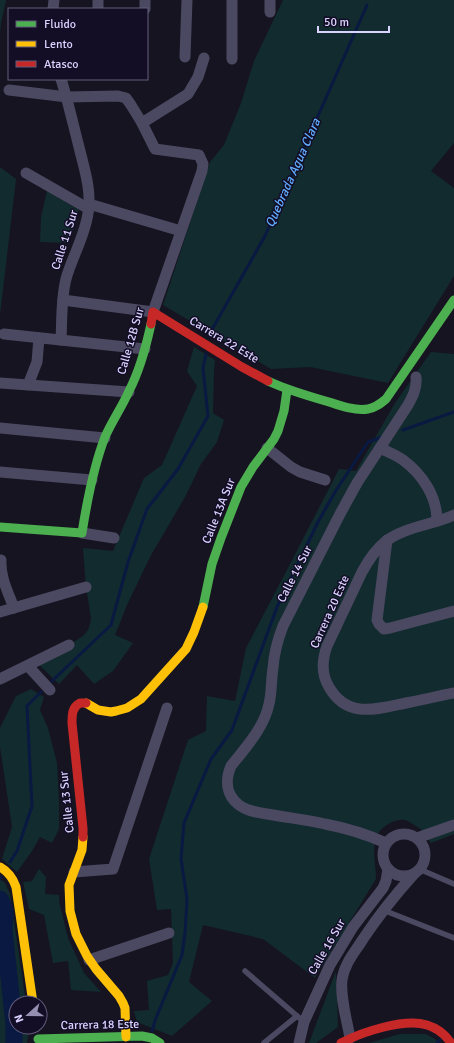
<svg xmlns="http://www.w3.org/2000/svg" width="454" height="1043" viewBox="0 0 454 1043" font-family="Signika,sans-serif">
<rect width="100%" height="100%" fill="#161420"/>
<!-- green -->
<g fill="#112b2e">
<polygon points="0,0 6,0 1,23 0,34"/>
<polygon points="283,0 454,0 454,143 431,171 454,188 454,276 388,383 310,367 271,369 163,305 210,162 224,145 241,103 254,61"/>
<polygon points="0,167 16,179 0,315"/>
<polygon points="47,191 79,210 69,243 40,242 41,217"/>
<polygon points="194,347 215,360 214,371 213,413 224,420 217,442 201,464 185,497 150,557 127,605 115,635 133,643 113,671 94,684 77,665 59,684 36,662 69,645 83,636 88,630 90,624 91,618 86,587 83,548 113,551 144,478 162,465 197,386 187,371"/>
<path d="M431,352L454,354V834L431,843C427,838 424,831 419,828C416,826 409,821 405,820C394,818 379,828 376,838C372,851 376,866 376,879L315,978L263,939L203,925L189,982L212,1001L172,1036L137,1022L134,1011L149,1010L147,981L168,975L173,963L171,909L157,910L149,859L188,740L206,731L207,696L235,701L246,648L289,566L339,469L356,471L395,403Z"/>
<polygon points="31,689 44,697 40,710 48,728 57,763 59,801 59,829 52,843 40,837 32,851 17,872 2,859 12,827 0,747 0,728 16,696"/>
<polygon points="39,869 46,877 45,894 59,895 59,901 68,938 84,973 101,992 71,990 68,961 53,963 44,915 29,909 23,882 32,881"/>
<polygon points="0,879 5,883 10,894 26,1003 16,1003 16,1027 29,1027 27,1043 0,1043"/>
<polygon points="336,971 338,1027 316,1043 309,1043"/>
<polygon points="400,1034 426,1034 435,1039 439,1043 369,1043"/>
</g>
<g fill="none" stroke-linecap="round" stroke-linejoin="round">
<!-- stream -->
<g stroke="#091942" stroke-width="3">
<polyline points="209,336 210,333 265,236 367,5"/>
<polyline points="403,430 454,412"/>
<polyline points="52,681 111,625 128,562 147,509 178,469 208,416 203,368 206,354"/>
<polyline points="10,862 17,851 32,806 27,706 41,692"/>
<polyline points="0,879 1,877"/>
<polyline points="152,1031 156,1018 182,955 185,933 187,899 181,859 184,823 211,759 232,730 277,607 318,522 335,492 368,442 382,437"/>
<polyline points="437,1043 440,1040"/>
</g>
<!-- river -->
<path stroke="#091942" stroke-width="17" d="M0,899C8,913 4,916 4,930L14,1024V1043"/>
<!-- lane -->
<g stroke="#4b4861" stroke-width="5.5">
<polyline points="419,869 454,884"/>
<polyline points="383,910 454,938"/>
<polyline points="245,971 304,1022"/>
<polyline points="264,1043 297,1016"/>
</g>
<!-- street -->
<g stroke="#4b4861" stroke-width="11">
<polyline points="98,0 98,9"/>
<polyline points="53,9 54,0"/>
<polyline points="145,9 145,0"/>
<polyline points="270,12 270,0"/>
<polyline points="185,57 187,0"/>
<polyline points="232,59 232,0"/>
<path d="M61,79C68,101 73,124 79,147C84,168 92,191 88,213C85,236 72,257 66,279C61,299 62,320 61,340"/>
<polyline points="9,90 67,97 118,96 126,98 131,105 142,123 155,149 199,155 203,164 202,171 153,312 63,300"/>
<polyline points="142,123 188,94 198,77 204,58"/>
<polyline points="26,173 89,209"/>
<polyline points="89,204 181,231"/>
<polyline points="4,334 145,349"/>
<polyline points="0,383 129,392"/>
<polyline points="28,385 37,362 39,338"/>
<polyline points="0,428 105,438"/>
<polyline points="267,448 291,467 300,472 325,480"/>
<path d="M380,448C388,452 396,455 403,460C422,474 437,496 437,521"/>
<polyline points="0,472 92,480"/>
<path d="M454,515C433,525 403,527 385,542C375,550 368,561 362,572L327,646C322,660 321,674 329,687C347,719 377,709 406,703C422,700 438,696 454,693"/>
<polyline points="82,533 114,538"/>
<polyline points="387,540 377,620 379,624 384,629 390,628 454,611"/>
<path d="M1,560C0,577 8,592 14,608"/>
<polyline points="0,612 86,587"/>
<polyline points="28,666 50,690"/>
<polyline points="0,679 69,645"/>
<circle cx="404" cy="855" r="21"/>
<polyline points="417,838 454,825"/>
<path d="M386,843C366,834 346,828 325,824C308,820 290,818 273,815C262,813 248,812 239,805C226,795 225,780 231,766C246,747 264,728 269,704C272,692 271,680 273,668C274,653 278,639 283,626L340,514L357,483L408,405C413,396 417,388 416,377"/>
<polyline points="74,872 113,869 167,708"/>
<polyline points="89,960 169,933"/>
<path d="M350,1038C347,1020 340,998 342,980C344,964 355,952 363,939C379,915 395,895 414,874"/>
<polyline points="299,1043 304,1022 330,965 353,927 383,888 386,881 388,869"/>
</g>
<!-- fast -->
<g stroke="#4caf50" stroke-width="9">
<path d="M268,381C287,390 308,396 329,402C341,406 355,411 368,409C375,408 380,404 386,399L454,300"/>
<path d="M0,527L82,533C87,501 93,468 105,437C112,421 122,407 129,391C140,370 146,347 151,324"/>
<polyline points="203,607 212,564 221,538 241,487 253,467 274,439 278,431 284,411 287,390"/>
<polyline points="38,1039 142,1036 152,1038 160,1043"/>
</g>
<!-- slow -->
<g stroke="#ffc107" stroke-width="9">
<polyline points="86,703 98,710 111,712 116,711 127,708 141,699 186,649 194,632 203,607"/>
<polyline points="83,837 82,850 69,885 70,911 76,934 87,956 96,969 119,996 123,1003 125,1008 126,1037"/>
<path d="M0,867C9,872 13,878 16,887L33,1003"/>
</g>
<!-- jam -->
<g stroke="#c62828" stroke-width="9">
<polyline points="151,324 153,312 242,367 268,381"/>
<path d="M83,837V828L72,723C72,715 72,707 80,703H86"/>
<path d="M341,1043C362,1032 404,1018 427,1025C437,1028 445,1034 451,1043"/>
</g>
</g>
<g text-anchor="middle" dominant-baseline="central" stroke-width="3" stroke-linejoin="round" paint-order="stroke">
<!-- street labels -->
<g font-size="12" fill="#dad2ff" stroke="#130e26">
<text transform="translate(65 240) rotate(-72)">Calle 11 Sur</text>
<text transform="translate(224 340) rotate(31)">Carrera 22 Este</text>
<text transform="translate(131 341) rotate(-74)">Calle 12B Sur</text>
<text transform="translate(219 511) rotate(-68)">Calle 13A Sur</text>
<text transform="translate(295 574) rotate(-63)">Calle 14 Sur</text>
<text transform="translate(330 612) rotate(-66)">Carrera 20 Este</text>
<text transform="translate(67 802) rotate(-96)">Calle 13 Sur</text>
<text transform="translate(327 947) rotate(-60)">Calle 16 Sur</text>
<text transform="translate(100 1025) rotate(-1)">Carrera 18 Este</text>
</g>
<!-- water labels -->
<g font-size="13" font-style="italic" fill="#60acff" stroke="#130e26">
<text transform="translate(293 173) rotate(-66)">Quebrada Agua Clara</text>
</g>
</g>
<!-- legend -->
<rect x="8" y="8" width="140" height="72" fill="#130e26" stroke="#635c7d"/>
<rect x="16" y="21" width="20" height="6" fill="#4caf50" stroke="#635c7d"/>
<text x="44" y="28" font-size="12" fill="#dad2ff">Fluido</text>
<rect x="16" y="41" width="20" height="6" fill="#ffc107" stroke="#635c7d"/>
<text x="44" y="48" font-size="12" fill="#dad2ff">Lento</text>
<rect x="16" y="61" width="20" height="6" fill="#c62828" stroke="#635c7d"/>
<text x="44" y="68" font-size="12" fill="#dad2ff">Atasco</text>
<!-- north arrow -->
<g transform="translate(28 1015) rotate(249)"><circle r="19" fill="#130e26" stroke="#635c7d"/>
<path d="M0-3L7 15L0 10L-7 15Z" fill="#9590b1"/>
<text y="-6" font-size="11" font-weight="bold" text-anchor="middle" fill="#dad2ff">N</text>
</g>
<!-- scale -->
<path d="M318 26v6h71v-6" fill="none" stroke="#dad2ff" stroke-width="2"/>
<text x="324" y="26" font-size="12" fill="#dad2ff" stroke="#130e26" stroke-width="3" paint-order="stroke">50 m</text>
</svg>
